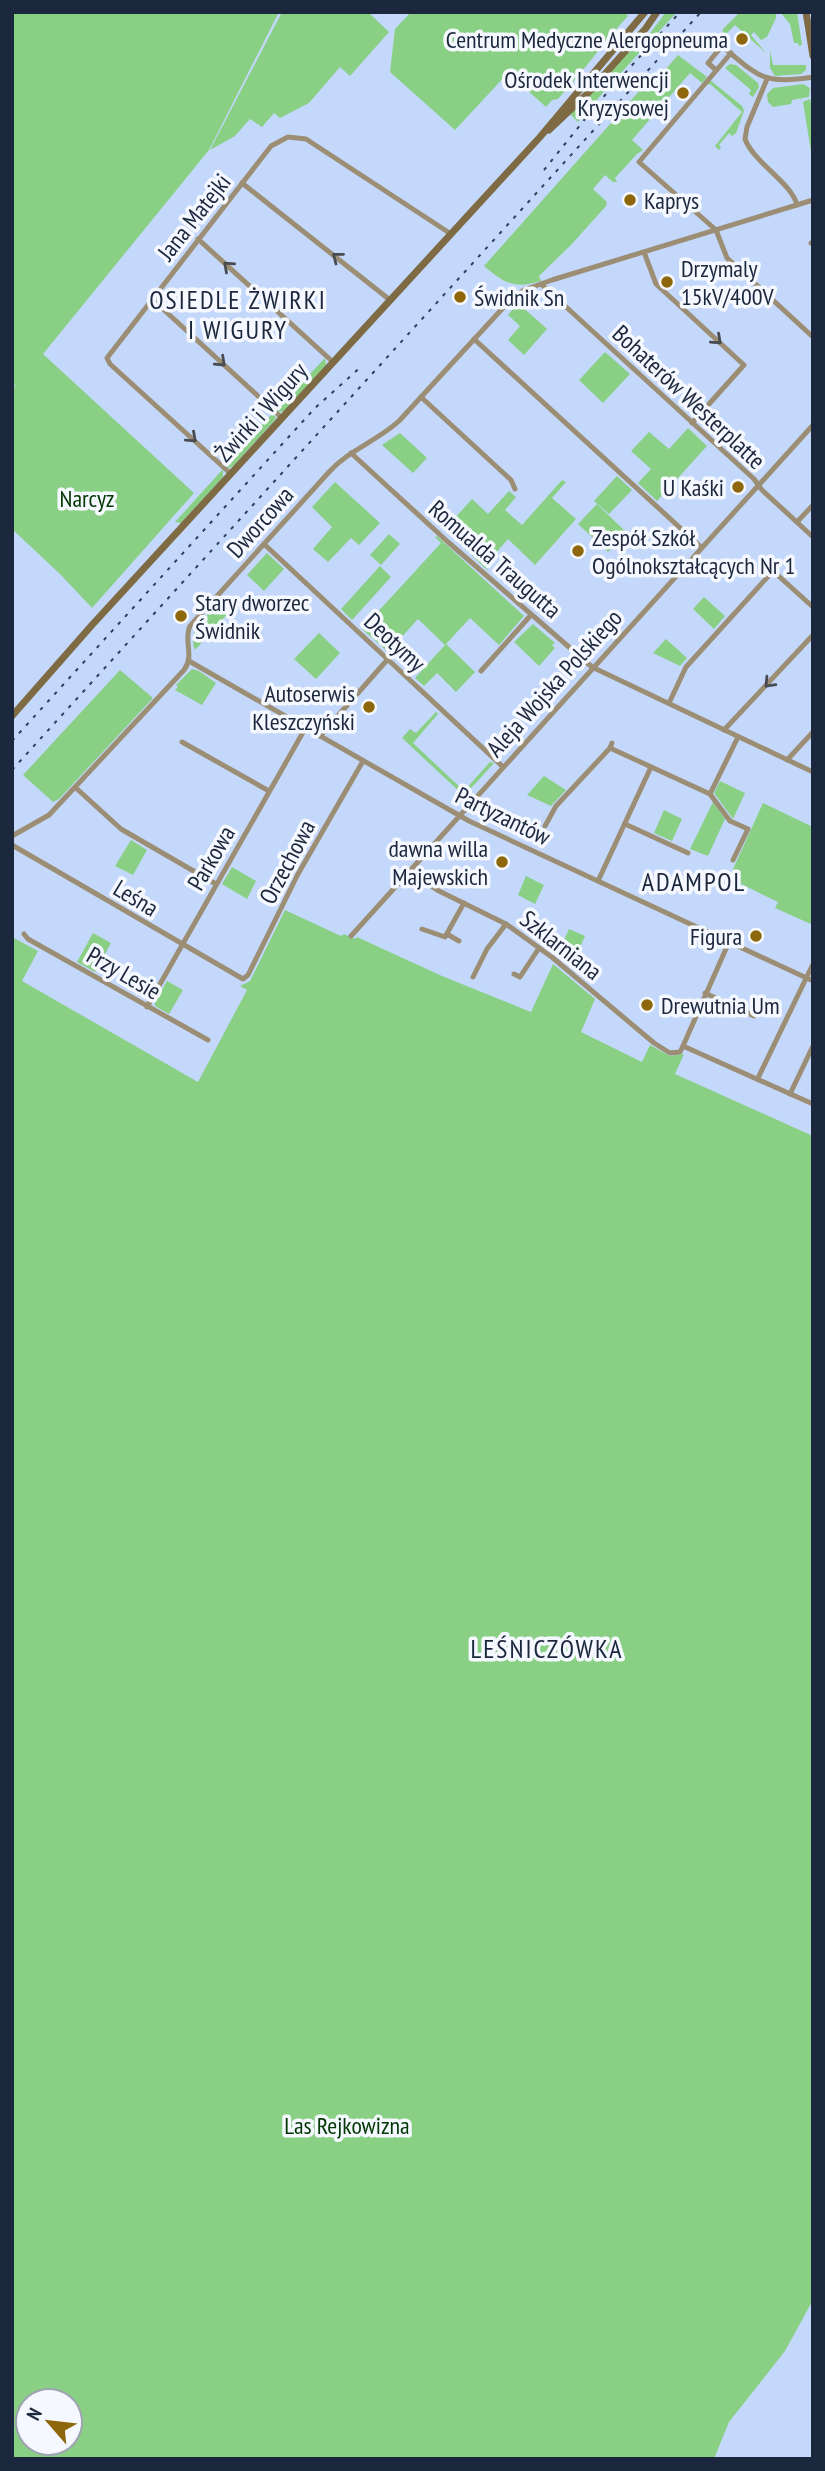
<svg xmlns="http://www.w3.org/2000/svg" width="825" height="2471" viewBox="0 0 825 2471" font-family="'PT Sans Narrow',sans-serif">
<rect width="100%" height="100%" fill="#c4d8fc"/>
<!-- green -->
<g fill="#89d085" fill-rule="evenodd">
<polygon points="12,12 279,12 209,150 43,354 194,493 92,608 60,574 12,529 12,389 17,384 12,387"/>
<polygon points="282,12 368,12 389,32 350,76 340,67 309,103 280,118 274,113 262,127 250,119 235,136 210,150"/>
<path d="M411,12H625L628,16C603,43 583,72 558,99L552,100L546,107L508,73L455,130L390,72L395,29Z"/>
<polygon points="666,12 677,12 606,89 578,122 570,114 631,49 636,52"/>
<polygon points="740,12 776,12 776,18 767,37 761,40 754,32 751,35 766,53 735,25 724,36 722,35 723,29"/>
<polygon points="780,12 797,12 802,45 799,46 798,43 794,43 790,24"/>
<polygon points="770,50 773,65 806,65 806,70 801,74 775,76 770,68"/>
<path d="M678,55L707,77L702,83L690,73L632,140L643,150L637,154L615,178L617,182H613L605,175L593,189L607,202L606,206L571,245L539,276L541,281C515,289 505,284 484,266L642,88L659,77Z"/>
<polygon points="730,64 736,65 758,83 759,87 753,97 749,94 751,90 725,68"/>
<polygon points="710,80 742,106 744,111 736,133 732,136 729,133 719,145 721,147 719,150 715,146 742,112 710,84 707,85"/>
<polygon points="803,84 810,88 809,97 792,100 791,104 773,107 768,102 767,94 773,88"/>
<polygon points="810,99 813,109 813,164 803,102"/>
<polygon points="518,303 547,329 524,355 508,340 520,326 508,315"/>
<polygon points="605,352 630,374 603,403 579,380"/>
<polygon points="325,358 326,365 284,411 280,412 276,410"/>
<polygon points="273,413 276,418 274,421 233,466 229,468 225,466"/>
<polygon points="688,428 707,446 657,501 638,483 651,469 631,451 649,432 669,449"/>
<polygon points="400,433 427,458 413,473 382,445"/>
<polygon points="223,469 223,477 181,523 175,522"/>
<polygon points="617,476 632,490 609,514 594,501"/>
<polygon points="562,480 566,482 552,498 576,519 535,565 508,539 485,566 489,572 445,529 472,499 488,514 509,491 516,497 505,510 522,525"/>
<polygon points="335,482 380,523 359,545 351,538 328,562 313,549 332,527 312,507"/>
<polygon points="597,504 626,532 608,552 578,524"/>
<polygon points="389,534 400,544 381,565 370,555"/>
<polygon points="437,536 524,616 499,645 470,618 446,644 475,672 456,692 437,673 424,686 415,678 445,645 418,619 388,652 362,629 441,543 435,537"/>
<polygon points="267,553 284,569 264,591 247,575"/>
<polygon points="380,566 391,577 352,620 341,609"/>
<polygon points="704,597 725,616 714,629 693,609"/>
<path d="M222,600L232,609L195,650C188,631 202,621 214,608L219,612L225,606L220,602Z"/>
<polygon points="533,624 555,643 552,645 555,648 539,666 514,642"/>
<polygon points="319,633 340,653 316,679 294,659"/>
<polygon points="666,639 687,658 680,666 653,653"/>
<polygon points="192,669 199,671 216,683 202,705 175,690 178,687 176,685"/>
<polygon points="120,670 153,698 59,799 53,802 23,775"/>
<polygon points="436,712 438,714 413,743 464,791 490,762 494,763 463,797 462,796 451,806 461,793 402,738 410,729 416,733"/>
<polygon points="544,776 566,790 551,806 527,795"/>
<polygon points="720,781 745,793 733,819 714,793"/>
<polygon points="713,802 725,819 708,856 690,849"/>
<polygon points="763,803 813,827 813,925 775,908 778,902 729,878"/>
<polygon points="664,810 682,819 672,841 654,833"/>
<polygon points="131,840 147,850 133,875 115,866"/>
<polygon points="232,867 256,881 247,899 222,884"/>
<polygon points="526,876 544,885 535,904 518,895"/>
<path d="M285,910L341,936L344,934L355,939L357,937L442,976L531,1012L553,964L595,999L581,1032L642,1062L650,1045L670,1056L684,1054L675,1074L813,1136V2300L785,2351L729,2422L714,2459H12V937L38,951L22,981L198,1082L247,990L240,986L250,981ZM28,2401H70V2443H28Z"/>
<polygon points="569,929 585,936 571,967 557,956"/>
<polygon points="93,933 111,943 95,972 77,962"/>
<polygon points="167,981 183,990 169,1014 155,1006 155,1002"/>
</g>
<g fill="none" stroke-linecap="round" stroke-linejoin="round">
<!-- street -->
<g stroke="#9c8e74" stroke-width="5">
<polyline points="731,53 639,162 716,230 727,258 813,337"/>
<path d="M716,70L708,63L722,46C759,77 763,85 813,77"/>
<path d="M767,79L747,127L745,139C754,163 792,183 797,205"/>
<polyline points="242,183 390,300"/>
<polyline points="198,239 333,362"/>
<polyline points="811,243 813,244"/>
<polyline points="644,252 656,284 744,365 692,423"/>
<polyline points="541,284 754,479 762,490 813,537"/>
<polyline points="152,299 282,418"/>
<polyline points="474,339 701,547"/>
<polyline points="421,397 511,480 515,489"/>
<polyline points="351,453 448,542 592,667 813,772"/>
<polyline points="231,474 110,364 107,358 271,146 288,137 306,139 451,234"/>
<polyline points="797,522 813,505"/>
<polyline points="264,544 502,766"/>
<polyline points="189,661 469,821 813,981"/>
<polyline points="481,671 531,615"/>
<polyline points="669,703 686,667 773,571 813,607"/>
<polyline points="724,730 813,635"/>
<polyline points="320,736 388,659"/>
<polyline points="182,742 269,791"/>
<polyline points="612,743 610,748 710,794 738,737"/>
<polyline points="787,760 813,732"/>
<polyline points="76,788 121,829 216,884"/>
<polyline points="710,794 730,821 748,829 733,860"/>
<polyline points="625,824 688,853"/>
<polyline points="545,826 556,806 610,748"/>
<path d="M12,836L49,815L184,670C195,655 183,641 190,626L329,472C349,450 377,441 399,421L513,297L524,290L552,280L813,200"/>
<polyline points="12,845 243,979 248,975 298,874 363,761"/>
<polyline points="409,870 437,890 506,924 553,958 654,1043 670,1053 680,1052 683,1046 729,942"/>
<polyline points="598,881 651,767"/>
<polyline points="422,929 445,937 464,903"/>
<polyline points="24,934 28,939 208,1040"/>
<polyline points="447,934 459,941"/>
<polyline points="351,936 813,425"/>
<polyline points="514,974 520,977 539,948"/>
<polyline points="473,977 487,949 506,924"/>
<polyline points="705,993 754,1016"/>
<polyline points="147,1007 306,727"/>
<polyline points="683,1046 813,1104"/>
<polyline points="758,1078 813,964"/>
<polyline points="790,1094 813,1046"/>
</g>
<!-- secondary -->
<g stroke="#7f6b43" stroke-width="7">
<polyline points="806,12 813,56"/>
<polyline points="549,130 587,94 646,28 657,12"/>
<polyline points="12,716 92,625 540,137 645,12"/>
</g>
<!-- rail -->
<g stroke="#323f57" stroke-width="2" stroke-dasharray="3.5 7" stroke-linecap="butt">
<polyline points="544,170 598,103 680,12"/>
<polyline points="12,741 315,408 363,365"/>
<polyline points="12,770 701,12"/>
</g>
</g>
<!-- one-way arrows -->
<defs><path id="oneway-chevron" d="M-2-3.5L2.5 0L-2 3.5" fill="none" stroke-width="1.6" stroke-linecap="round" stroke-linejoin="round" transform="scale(1.75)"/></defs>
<g stroke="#484b50">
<use href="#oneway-chevron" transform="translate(337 257) rotate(-142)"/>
<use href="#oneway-chevron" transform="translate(228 266) rotate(-138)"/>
<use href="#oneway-chevron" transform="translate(717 340) rotate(42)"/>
<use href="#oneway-chevron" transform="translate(221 362) rotate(43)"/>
<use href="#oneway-chevron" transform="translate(192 438) rotate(42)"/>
<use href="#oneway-chevron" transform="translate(769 683) rotate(133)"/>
</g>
<!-- markers -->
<g fill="#8d6709" stroke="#f5f8fe" stroke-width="2.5">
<circle cx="742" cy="39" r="7"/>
<circle cx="683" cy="93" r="7"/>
<circle cx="630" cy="200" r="7"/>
<circle cx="667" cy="282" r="7"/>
<circle cx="460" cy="297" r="7"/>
<circle cx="738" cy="487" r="7"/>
<circle cx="578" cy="551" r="7"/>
<circle cx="181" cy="616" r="7"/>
<circle cx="369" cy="707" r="7"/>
<circle cx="502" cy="862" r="7"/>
<circle cx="756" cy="936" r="7"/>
<circle cx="647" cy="1005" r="7"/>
</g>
<g text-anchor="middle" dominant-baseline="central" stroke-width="7" stroke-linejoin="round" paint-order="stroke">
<!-- poi labels -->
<g font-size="24" fill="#1b273d" stroke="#f5f8fe" text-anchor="end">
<text x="728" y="39">Centrum Medyczne Alergopneuma</text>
<text x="669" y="79">Ośrodek Interwencji<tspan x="669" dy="28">Kryzysowej</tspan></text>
<text x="644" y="200" text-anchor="start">Kaprys</text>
<text x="681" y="268" text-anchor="start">Drzymaly<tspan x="681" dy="28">15kV/400V</tspan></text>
<text x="474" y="297" text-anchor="start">Świdnik Sn</text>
<text x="724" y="487">U Kaśki</text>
<text x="592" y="537" text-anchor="start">Zespół Szkół<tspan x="592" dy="28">Ogólnokształcących Nr 1</tspan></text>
<text x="195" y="602" text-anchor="start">Stary dworzec<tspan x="195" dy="28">Świdnik</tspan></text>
<text x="355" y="693">Autoserwis<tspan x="355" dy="28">Kleszczyński</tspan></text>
<text x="488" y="848">dawna willa<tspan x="488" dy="28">Majewskich</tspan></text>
<text x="742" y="936">Figura</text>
<text x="661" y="1005" text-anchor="start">Drewutnia Um</text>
</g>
<!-- street labels -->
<g font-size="24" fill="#1b273d" stroke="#f5f8fe">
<text transform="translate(194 217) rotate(-52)">Jana Matejki</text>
<text transform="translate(689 397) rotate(43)">Bohaterów Westerplatte</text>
<text transform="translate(261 412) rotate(-48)">Żwirki i Wigury</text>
<text transform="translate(260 522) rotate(-48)">Dworcowa</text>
<text transform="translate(495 559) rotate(41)">Romualda Traugutta</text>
<text transform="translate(395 642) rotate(43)">Deotymy</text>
<text transform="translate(554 683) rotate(-48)">Aleja Wojska Polskiego</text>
<text transform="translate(503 816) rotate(26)">Partyzantów</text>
<text transform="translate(211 858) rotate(-60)">Parkowa</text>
<text transform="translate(287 862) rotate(-62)">Orzechowa</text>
<text transform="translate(136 898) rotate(31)">Leśna</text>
<text transform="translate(561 945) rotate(38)">Szklarniana</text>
<text transform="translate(124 973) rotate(30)">Przy Lesie</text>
</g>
<!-- park labels -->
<g font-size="24" fill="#003601" stroke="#f5f8fe">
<text x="87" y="498">Narcyz</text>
<text x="347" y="2125">Las Rejkowizna</text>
</g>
<!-- neighbourhood labels -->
<g font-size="26" letter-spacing="2" fill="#1b273d" stroke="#f5f8fe">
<text x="238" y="299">OSIEDLE ŻWIRKI<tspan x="238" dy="30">I WIGURY</tspan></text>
<text x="694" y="881">ADAMPOL</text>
<text x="547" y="1648">LEŚNICZÓWKA</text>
</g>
</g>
<!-- border -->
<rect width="825" height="2471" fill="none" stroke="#1b273d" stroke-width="28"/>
<!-- north arrow -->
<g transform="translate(49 2422) rotate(298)"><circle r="33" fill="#f5f8fe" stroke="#9ea4b1" stroke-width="2"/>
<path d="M0-5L12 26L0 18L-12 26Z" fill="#8d6709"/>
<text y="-10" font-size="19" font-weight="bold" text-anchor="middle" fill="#1b273d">N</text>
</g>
</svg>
